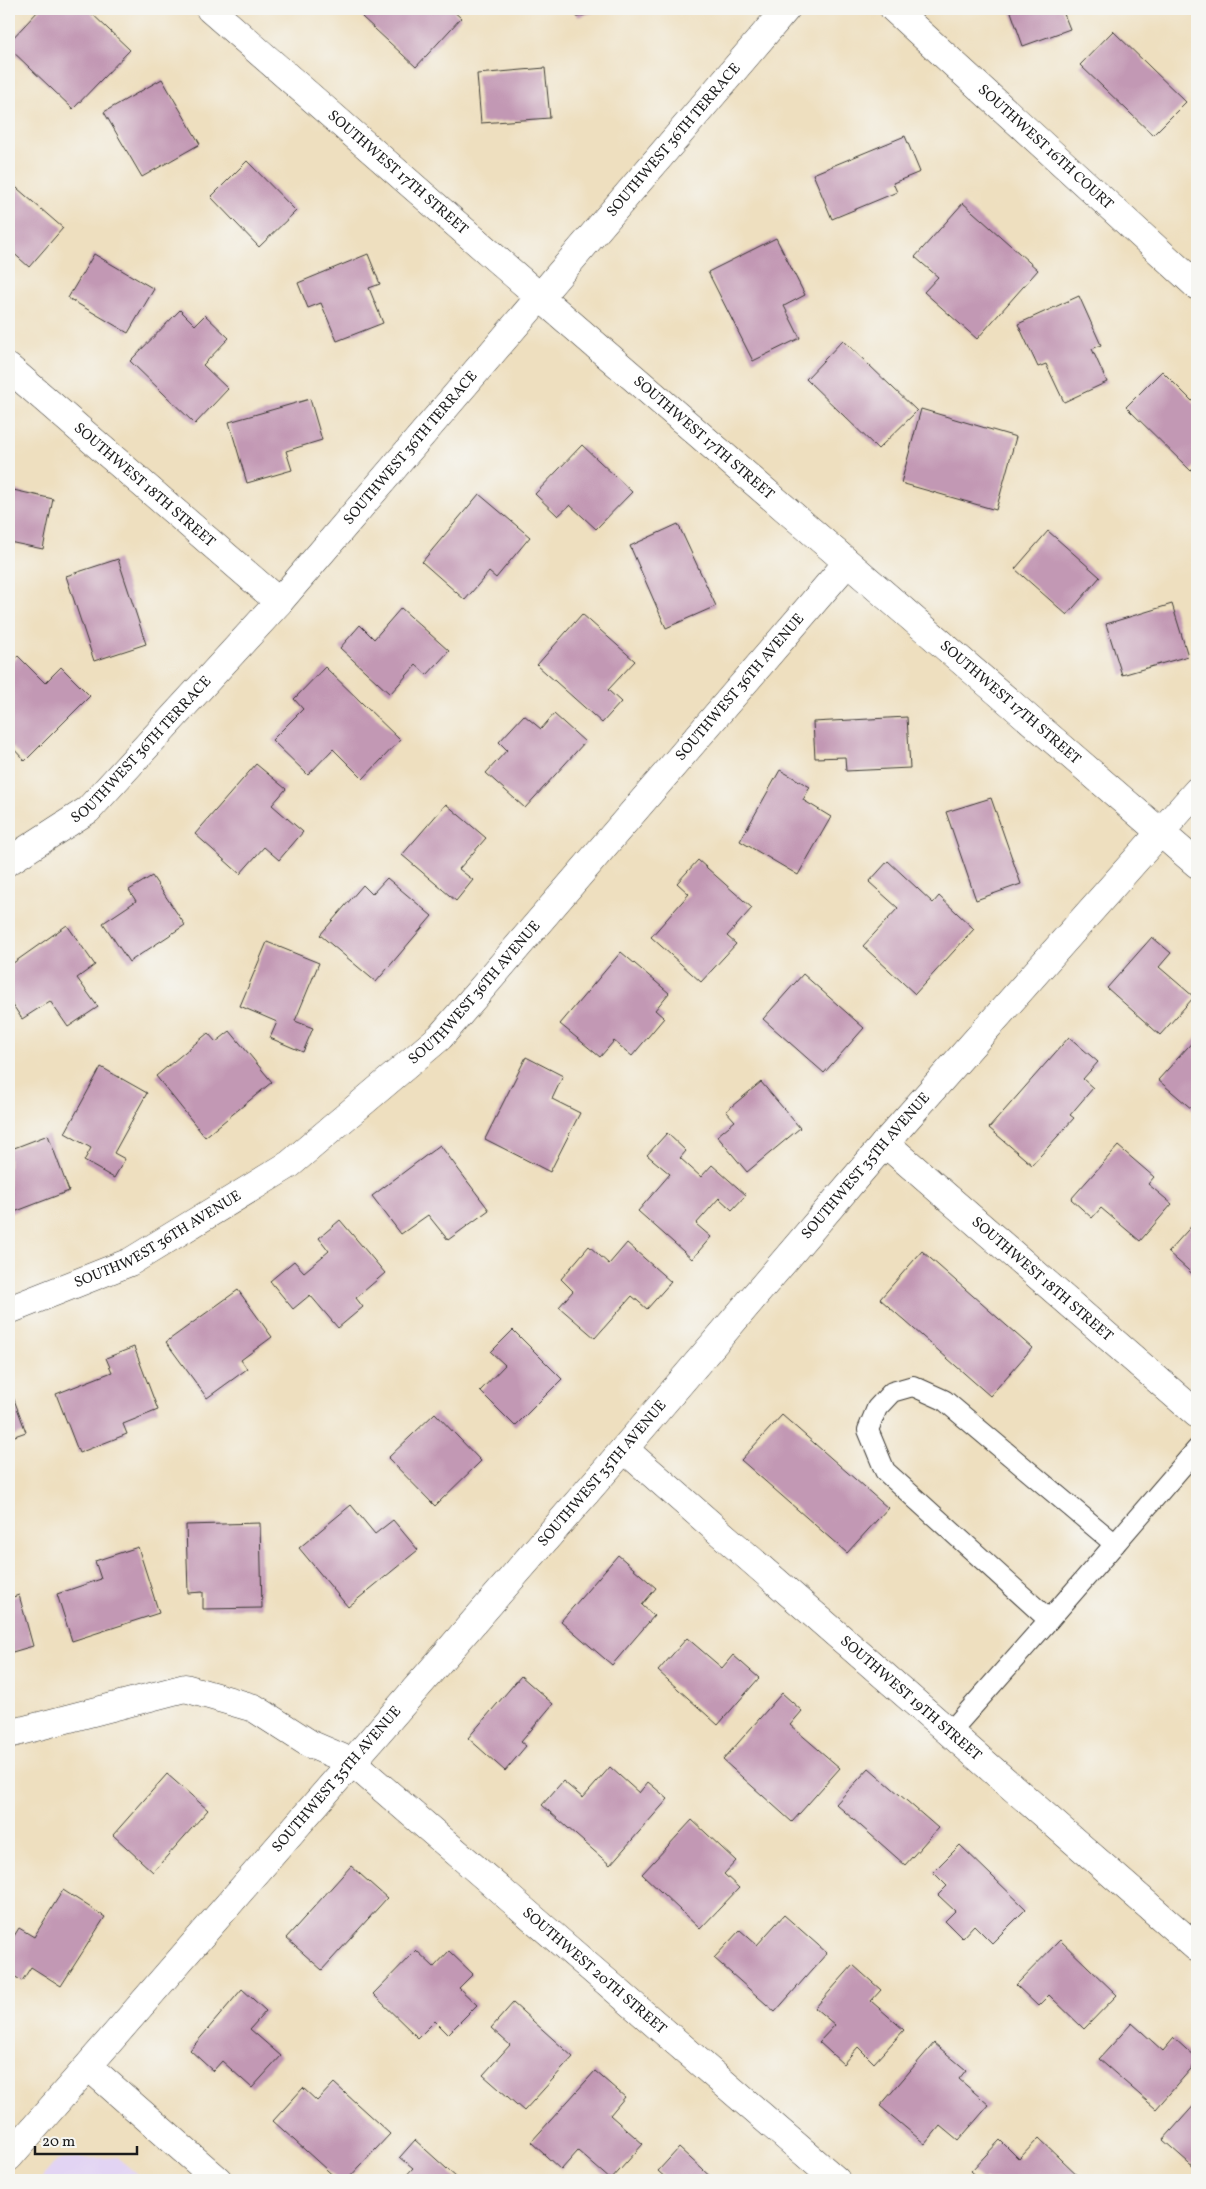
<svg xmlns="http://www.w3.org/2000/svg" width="1206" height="2189" viewBox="0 0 1206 2189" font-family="Vollkorn,serif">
<rect width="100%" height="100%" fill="#f6f6f2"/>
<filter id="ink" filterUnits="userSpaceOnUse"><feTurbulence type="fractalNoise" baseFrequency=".02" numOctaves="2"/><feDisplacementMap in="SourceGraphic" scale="10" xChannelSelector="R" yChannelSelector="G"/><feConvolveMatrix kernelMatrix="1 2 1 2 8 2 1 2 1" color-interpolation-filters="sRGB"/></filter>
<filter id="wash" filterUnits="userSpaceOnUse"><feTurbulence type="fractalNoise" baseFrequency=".0096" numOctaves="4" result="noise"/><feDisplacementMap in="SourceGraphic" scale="20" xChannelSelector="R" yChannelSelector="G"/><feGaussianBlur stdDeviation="1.12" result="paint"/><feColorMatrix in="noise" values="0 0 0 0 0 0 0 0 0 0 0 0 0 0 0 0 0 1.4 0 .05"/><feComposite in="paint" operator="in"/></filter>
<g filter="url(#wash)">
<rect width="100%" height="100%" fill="#eedfbf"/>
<!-- built -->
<polygon fill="#e2d4f3" points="117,2157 144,2180 40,2180 57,2160"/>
<g id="blocks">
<!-- building -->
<g fill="#c298b4">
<polygon points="40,9 87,9 130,50 73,109 9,48 9,42"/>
<polygon points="369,9 451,9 461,18 416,67 362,17"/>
<polygon points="575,9 606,9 577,17"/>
<polygon points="1010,9 1062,9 1070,29 1023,46"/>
<polygon points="1113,31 1186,102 1153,135 1080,65"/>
<polygon points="545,68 550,118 481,123 477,74"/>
<polygon points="162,79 200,144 142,177 104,112"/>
<polygon points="905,136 920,172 893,183 897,192 832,219 813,174"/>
<polygon points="247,161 296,211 259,247 211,197"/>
<polygon points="10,182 63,228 29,267 9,249 9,184"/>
<polygon points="963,203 1038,270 977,339 924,292 938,277 915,257"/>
<polygon points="776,238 805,295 784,306 800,338 753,361 708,272"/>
<polygon points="94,254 154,289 128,333 68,298"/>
<polygon points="368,254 380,284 369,288 383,323 337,341 321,303 308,308 298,283"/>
<polygon points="1079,296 1101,345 1092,349 1107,382 1064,402 1046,364 1038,367 1018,324"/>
<polygon points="180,310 195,325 205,315 229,338 203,365 228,389 195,424 130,361"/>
<polygon points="843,340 917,411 878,449 806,379"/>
<polygon points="1162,371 1197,406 1197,464 1191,471 1126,407"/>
<polygon points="310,399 322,440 286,451 292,470 247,483 229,422"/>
<polygon points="921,409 1016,437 996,510 901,483"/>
<polygon points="582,445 632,492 596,529 570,505 558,516 535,494"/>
<polygon points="9,489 53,499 43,549 9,542"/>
<polygon points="479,494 530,537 496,578 489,572 465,600 422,562"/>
<polygon points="678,524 716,606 666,628 630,546"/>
<polygon points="1048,531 1100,577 1067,615 1015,569"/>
<polygon points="118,559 146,644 94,661 66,576"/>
<polygon points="1172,604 1188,656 1122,675 1106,624"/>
<polygon points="401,608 449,651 427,675 416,665 390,694 340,648 360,625 374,639"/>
<polygon points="582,614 635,661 608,690 621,702 602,723 537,665"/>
<polygon points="18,656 45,683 61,667 90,696 25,761 9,744 9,665"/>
<polygon points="325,667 400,740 363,779 333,749 308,775 272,740 303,709 294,699"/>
<polygon points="554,714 585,742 525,808 486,773 507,750 499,742 524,715 541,729"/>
<polygon points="907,717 910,768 846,771 845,757 815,758 813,722"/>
<polygon points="256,764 286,789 272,805 303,832 279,860 264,847 240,874 195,834"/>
<polygon points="780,770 810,787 803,800 831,817 798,875 740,841"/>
<polygon points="991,798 1021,884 976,900 946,812"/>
<polygon points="446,804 486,838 459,869 473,880 456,901 402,855"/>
<polygon points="698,860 752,908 727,936 736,944 701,982 651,937 689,894 677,883"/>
<polygon points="888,861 933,903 939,896 974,929 915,994 863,946 898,908 869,882"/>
<polygon points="152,876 185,925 129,962 103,923 136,901 129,890"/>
<polygon points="387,878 432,916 376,982 320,935 363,885 372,894"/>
<polygon points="67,925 95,965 77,978 98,1007 68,1027 50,1001 22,1019 9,999 9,966"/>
<polygon points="1152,937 1171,953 1159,967 1194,997 1160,1035 1107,988"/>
<polygon points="267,942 319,963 295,1021 313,1028 303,1052 270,1038 277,1022 240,1006"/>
<polygon points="621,952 669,993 655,1010 664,1018 632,1056 614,1041 600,1057 560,1024"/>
<polygon points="803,974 864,1028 824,1073 763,1019"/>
<polygon points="230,1031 272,1082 205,1137 156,1076 208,1033 216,1042"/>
<polygon points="1069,1037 1098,1062 1083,1079 1093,1088 1070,1115 1074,1118 1032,1165 989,1128"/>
<polygon points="1197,1037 1197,1105 1193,1110 1158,1080"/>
<polygon points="526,1057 563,1076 552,1099 580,1113 550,1172 485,1139"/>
<polygon points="101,1067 147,1093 114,1153 125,1159 114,1178 84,1161 91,1148 65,1133"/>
<polygon points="761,1082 800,1128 747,1172 717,1136 735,1121 726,1111"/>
<polygon points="667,1133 686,1151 680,1158 701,1177 712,1165 746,1195 732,1210 719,1198 696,1224 711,1237 692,1259 638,1211 670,1174 647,1155"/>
<polygon points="48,1135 69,1191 9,1214 9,1150"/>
<polygon points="440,1145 489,1210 448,1240 428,1215 401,1234 372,1196"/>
<polygon points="1118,1146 1154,1177 1148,1184 1172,1204 1140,1241 1101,1208 1092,1218 1071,1199"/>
<polygon points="340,1220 385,1273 356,1298 363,1307 338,1328 310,1295 293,1309 270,1281 294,1261 304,1272 329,1251 319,1238"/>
<polygon points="1197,1220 1197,1278 1168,1252"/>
<polygon points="627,1243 671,1282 647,1309 632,1296 595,1338 559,1307 573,1291 561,1279 589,1246 609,1264"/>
<polygon points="922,1251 1032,1348 990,1396 880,1299"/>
<polygon points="238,1290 272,1337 241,1360 247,1369 207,1398 166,1342"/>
<polygon points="513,1330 562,1379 515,1426 480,1391 505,1365 491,1352"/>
<polygon points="134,1347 158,1410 123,1424 127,1434 79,1453 56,1394 112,1372 106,1358"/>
<polygon points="9,1386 26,1432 9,1438"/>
<polygon points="435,1413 481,1461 435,1506 388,1458"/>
<polygon points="782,1415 888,1508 847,1553 741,1460"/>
<polygon points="351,1505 375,1534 393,1520 418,1550 348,1607 299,1548"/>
<polygon points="260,1523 262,1608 203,1609 203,1592 188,1593 186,1525"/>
<polygon points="138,1547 159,1613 72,1641 57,1594 101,1579 95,1561"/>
<polygon points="618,1555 656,1588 642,1605 654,1616 612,1665 561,1621"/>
<polygon points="9,1594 10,1598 19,1595 33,1646 9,1653"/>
<polygon points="687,1638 722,1668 733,1655 759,1678 718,1725 658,1671"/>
<polygon points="521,1676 553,1704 521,1742 526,1746 505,1771 468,1738"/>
<polygon points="782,1693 802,1711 790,1725 840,1768 792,1822 723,1760"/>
<polygon points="610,1767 639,1793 648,1782 668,1799 610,1865 542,1805 563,1781 583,1798"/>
<polygon points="869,1768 938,1828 905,1865 836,1804"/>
<polygon points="167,1774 208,1810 153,1872 113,1835"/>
<polygon points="692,1820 736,1861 724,1874 739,1888 700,1929 642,1874"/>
<polygon points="960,1845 1026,1909 992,1943 974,1925 962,1938 945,1921 955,1911 938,1895 947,1886 933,1872"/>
<polygon points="351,1866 387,1898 322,1970 286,1938"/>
<polygon points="63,1890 105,1917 61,1986 31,1967 22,1981 9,1973 9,1944 19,1928 34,1937"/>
<polygon points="784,1915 827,1953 775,2012 714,1958 740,1930 757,1945"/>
<polygon points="1060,1940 1117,1995 1084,2029 1049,1995 1038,2006 1016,1985"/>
<polygon points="416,1950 434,1967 449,1951 473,1974 459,1988 477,2005 448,2034 435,2021 418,2038 373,1994"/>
<polygon points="853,1965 881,1990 871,2001 904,2030 874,2063 858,2047 843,2064 819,2042 835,2025 815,2008"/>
<polygon points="242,1989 266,2011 250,2029 281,2056 252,2088 222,2061 213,2071 190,2050"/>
<polygon points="513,2003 573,2057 524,2111 483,2075 510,2045 491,2028"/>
<polygon points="1132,2023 1163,2051 1174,2038 1197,2059 1197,2062 1156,2109 1099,2059"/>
<polygon points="934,2043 966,2070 959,2079 989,2105 958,2141 940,2126 925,2144 880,2106"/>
<polygon points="595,2071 625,2097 610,2115 643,2144 611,2180 578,2151 561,2170 531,2142"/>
<polygon points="334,2083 390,2134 347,2180 338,2180 273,2121 303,2088 317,2101"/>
<polygon points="1197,2102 1197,2170 1163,2140"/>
<polygon points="1039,2138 1083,2180 981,2180 971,2171 1000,2140 1019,2159"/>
<polygon points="415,2140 457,2178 455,2180 402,2180 413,2168 400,2157"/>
<polygon points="679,2148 714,2180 668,2180 658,2171"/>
</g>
</g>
</g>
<g filter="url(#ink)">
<use href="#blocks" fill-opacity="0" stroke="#3c3934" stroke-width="1"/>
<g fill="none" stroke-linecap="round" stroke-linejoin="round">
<!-- lane casing -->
<g stroke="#3c3934" stroke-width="22">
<g id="lane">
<polyline points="1049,1620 1115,1544"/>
<polyline points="950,1732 1049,1620 885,1471 868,1430 877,1408 892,1392 913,1386 944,1400 1115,1544 1197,1449"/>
</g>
</g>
<!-- street casing -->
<g stroke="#3c3934" stroke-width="29">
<g id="street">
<path id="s1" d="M210,9L540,297L1197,864"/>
<path id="s2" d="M894,9L1197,286"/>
<path id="s3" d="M9,368L279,602"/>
<path id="s4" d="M9,861L88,810L279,602L786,9"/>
<path id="s5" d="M885,1143L1197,1414"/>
<path id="s6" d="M9,1310L130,1262L290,1164L440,1037L847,563"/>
<path id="s7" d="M624,1449L1197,1948"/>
<path id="s8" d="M9,1734L185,1688L254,1708L310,1744L352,1762L836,2180"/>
<polyline points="89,2067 218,2180"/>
<path id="s9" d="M9,2157L624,1449L885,1143L1197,791"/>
</g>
</g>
<!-- lane -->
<use href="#lane" stroke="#fff" stroke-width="20"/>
<!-- street -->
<use href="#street" stroke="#fff" stroke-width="28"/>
</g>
</g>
<g text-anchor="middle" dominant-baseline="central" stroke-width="4.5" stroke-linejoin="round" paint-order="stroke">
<!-- street labels -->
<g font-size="15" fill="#1c1c1c" stroke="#f6f6f2">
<text stroke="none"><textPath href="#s4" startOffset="984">SOUTHWEST 36TH TERRACE</textPath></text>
<text stroke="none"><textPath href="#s2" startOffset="205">SOUTHWEST 16TH COURT</textPath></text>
<text stroke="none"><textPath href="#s1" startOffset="249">SOUTHWEST 17TH STREET</textPath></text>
<text stroke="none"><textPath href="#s1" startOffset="654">SOUTHWEST 17TH STREET</textPath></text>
<text stroke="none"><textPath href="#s4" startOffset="579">SOUTHWEST 36TH TERRACE</textPath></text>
<text stroke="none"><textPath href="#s3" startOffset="179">SOUTHWEST 18TH STREET</textPath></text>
<text stroke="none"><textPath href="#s6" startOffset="975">SOUTHWEST 36TH AVENUE</textPath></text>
<text stroke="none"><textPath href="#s1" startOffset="1059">SOUTHWEST 17TH STREET</textPath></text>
<text stroke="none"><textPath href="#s4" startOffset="174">SOUTHWEST 36TH TERRACE</textPath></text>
<text stroke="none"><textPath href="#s6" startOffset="570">SOUTHWEST 36TH AVENUE</textPath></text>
<text stroke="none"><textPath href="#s9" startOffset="1310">SOUTHWEST 35TH AVENUE</textPath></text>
<text stroke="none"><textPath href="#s6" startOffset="165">SOUTHWEST 36TH AVENUE</textPath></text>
<text stroke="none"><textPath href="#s5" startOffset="208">SOUTHWEST 18TH STREET</textPath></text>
<text stroke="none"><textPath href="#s9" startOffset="905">SOUTHWEST 35TH AVENUE</textPath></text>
<text stroke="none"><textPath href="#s7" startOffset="380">SOUTHWEST 19TH STREET</textPath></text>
<text stroke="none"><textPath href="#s9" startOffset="500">SOUTHWEST 35TH AVENUE</textPath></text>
<text stroke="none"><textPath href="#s8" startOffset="686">SOUTHWEST 20TH STREET</textPath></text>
</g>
</g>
<!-- margin -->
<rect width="1206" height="2189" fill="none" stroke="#f6f6f2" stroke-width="30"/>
<!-- scale -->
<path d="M35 2146v8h102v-8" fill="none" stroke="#1c1c1c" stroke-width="2.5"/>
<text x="42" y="2146" font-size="15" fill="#1c1c1c" stroke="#f6f6f2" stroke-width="4" paint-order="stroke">20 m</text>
</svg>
